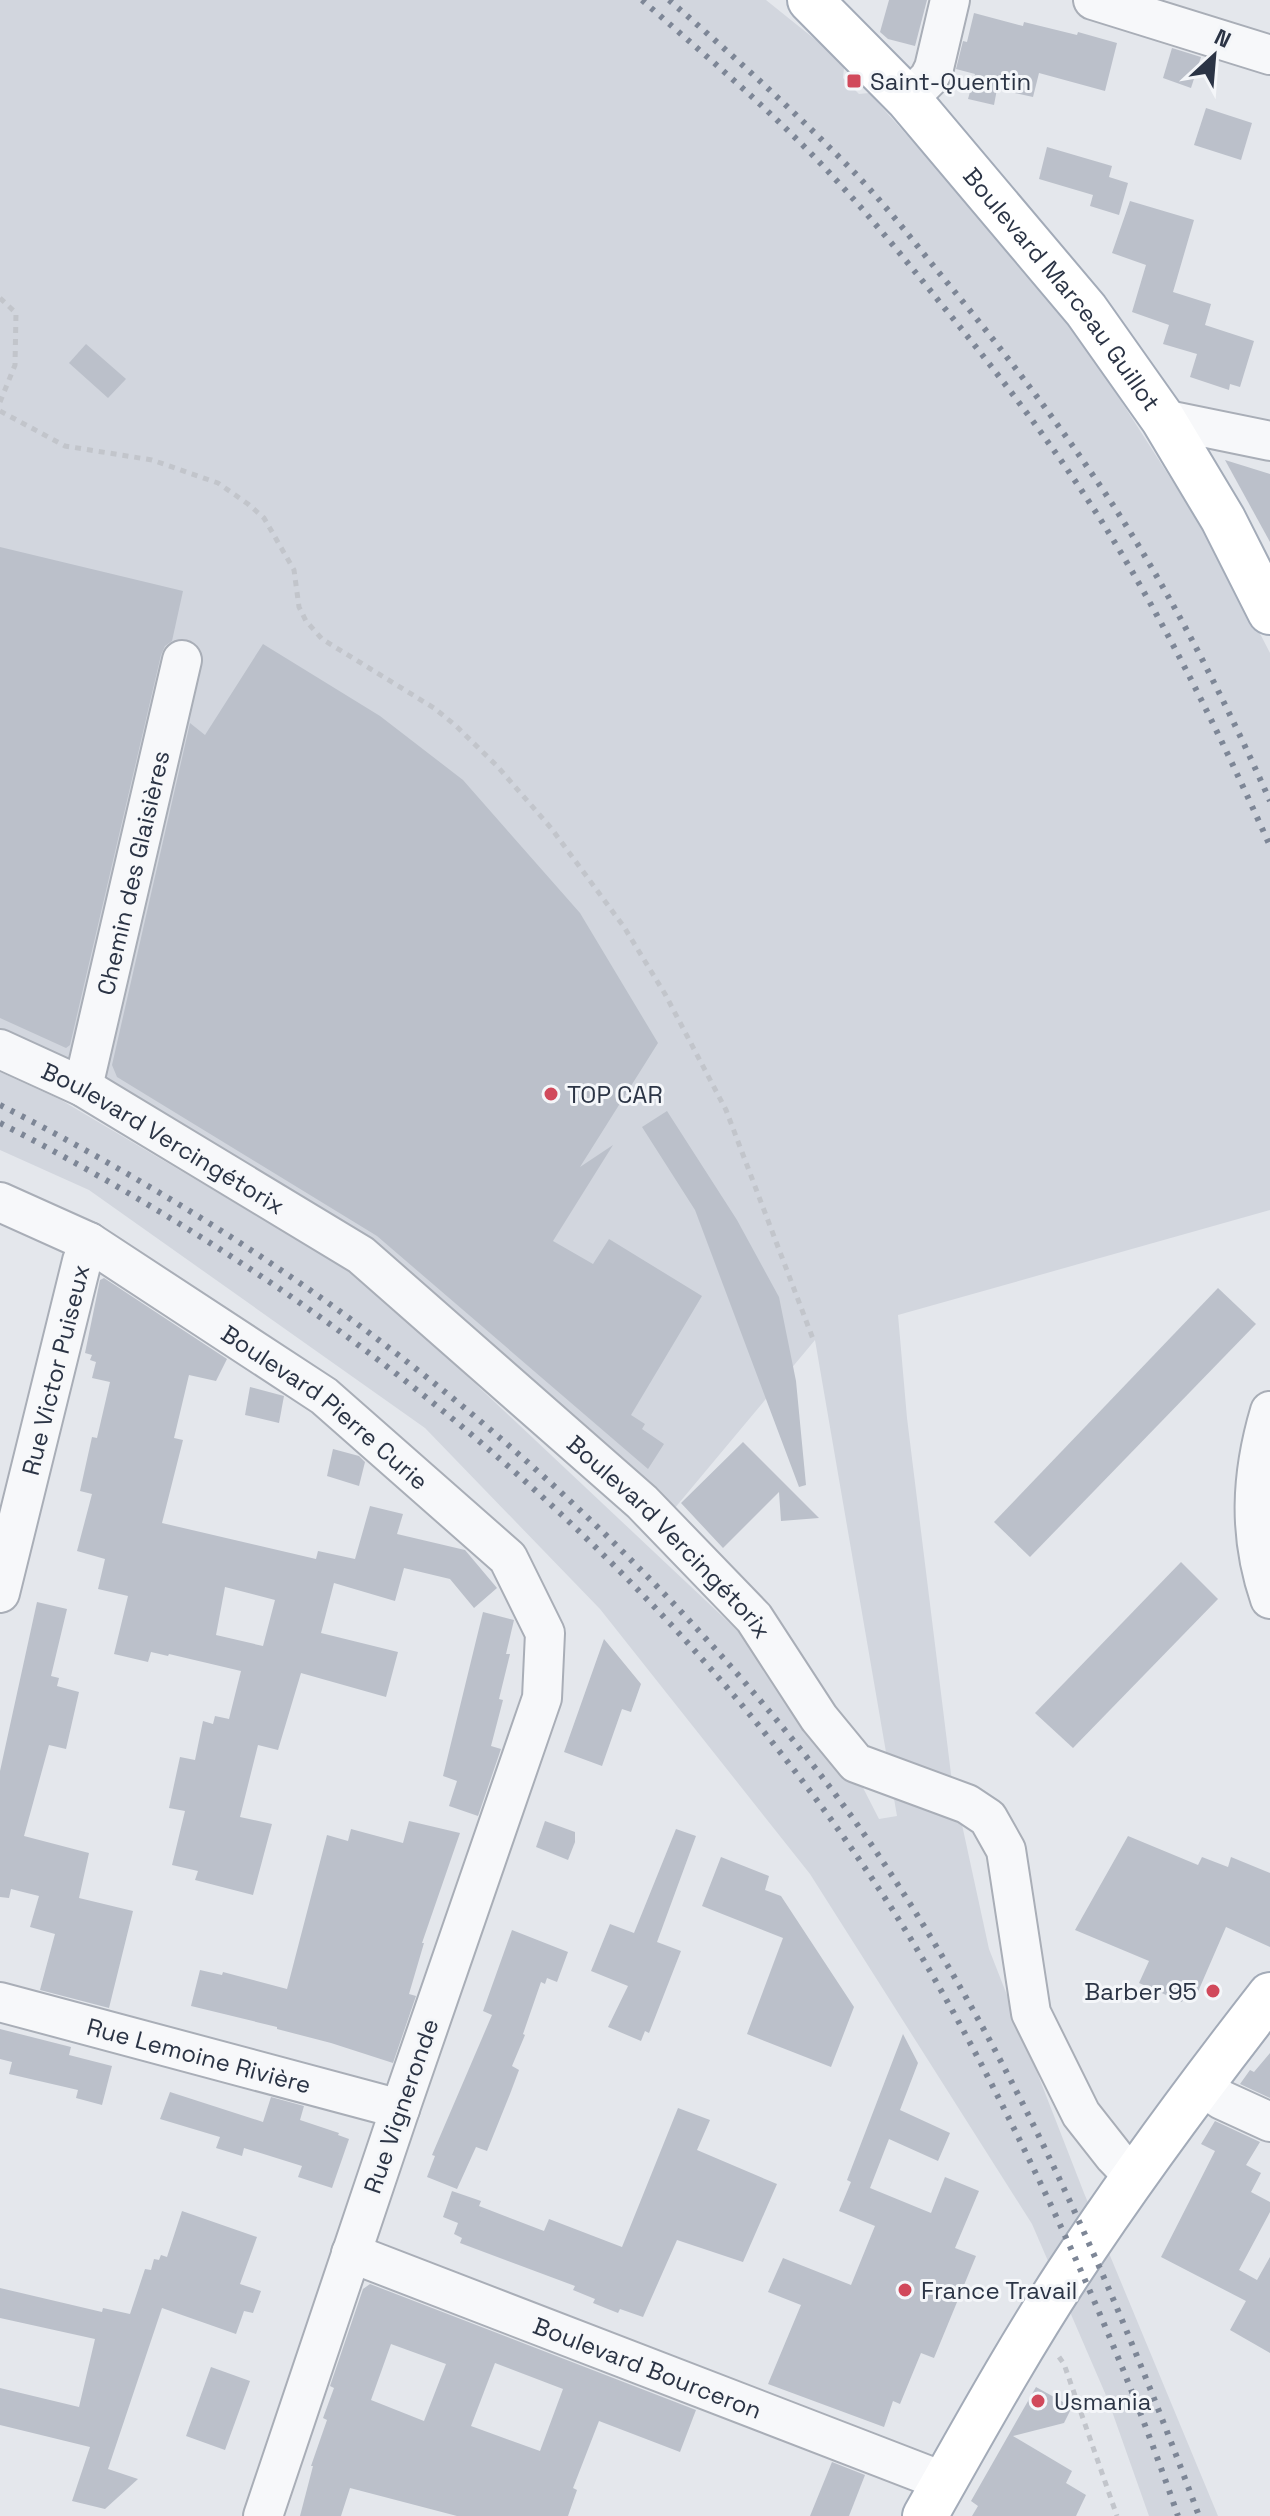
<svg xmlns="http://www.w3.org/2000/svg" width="1270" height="2516" viewBox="0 0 1270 2516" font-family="'Space Grotesk',sans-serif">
<rect width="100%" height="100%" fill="#e4e7ec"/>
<!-- built -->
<polygon fill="#d2d6de" points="0,0 766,0 822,45 844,68 843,78 859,94 869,93 1059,304 1219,554 1270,653 1270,1210 898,1315 907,1418 951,1774 989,1949 1084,2193 1218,2516 1149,2516 1108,2400 1032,2224 810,1874 600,1609 425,1428 89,1190 0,1150 0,1072 61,1100 364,1279 771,1662 858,1778 879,1819 897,1816 815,1340 674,1509 374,1253 66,1061 0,1029"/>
<!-- building -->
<g fill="#bbc0ca" fill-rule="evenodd">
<polygon points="889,0 927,0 915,46 888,39 880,32"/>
<polygon points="974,13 1023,26 1024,22 1077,35 1078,32 1117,43 1105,91 1039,73 1033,97 997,89 994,105 968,99 975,74 956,69 963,41 967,42"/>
<polygon points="1172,48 1201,57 1191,88 1163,78"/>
<polygon points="1206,108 1252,123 1241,160 1194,145"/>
<polygon points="1047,147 1112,166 1109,177 1128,183 1119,215 1090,206 1093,195 1039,179"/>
<polygon points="1130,201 1194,220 1173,292 1211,304 1205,325 1254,341 1240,387 1230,384 1229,390 1190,377 1197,354 1163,344 1169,325 1132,312 1146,265 1112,253"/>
<polygon points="86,344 126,379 108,398 69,363"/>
<polygon points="1225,460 1270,474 1270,542"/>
<polygon points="0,547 183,591 172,641 165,646 161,655 70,1045 66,1048 0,1018"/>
<polygon points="263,644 380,716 463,780 580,913 658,1043 580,1167 613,1145 553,1241 593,1264 609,1239 702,1296 631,1415 645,1424 642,1429 664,1444 648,1469 377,1236 117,1077 112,1065 190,723 205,735"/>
<polygon points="667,1111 737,1220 779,1297 796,1381 806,1485 799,1487 695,1210 642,1127"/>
<path d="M104,1278L227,1359L216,1381L189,1375L174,1438L183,1440L162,1523L316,1559L318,1551L355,1559L370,1506L403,1514L397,1534L465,1550L497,1588L474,1608L450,1579L404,1568L395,1601L334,1583L321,1633L398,1652L386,1697L301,1673L278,1750L258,1745L240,1817L272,1824L253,1895L195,1880L198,1871L172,1865L185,1811L169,1808L180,1757L195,1760L203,1721L213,1724L215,1716L229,1719L241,1671L169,1654L168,1656L151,1652L148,1662L114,1654L128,1596L98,1589L105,1559L77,1551L92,1494L80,1491L92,1437L97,1438L110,1382L92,1378L96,1362L90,1360L92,1355L85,1353L100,1280ZM225,1587L275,1600L263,1646L216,1635Z"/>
<polygon points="1218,1288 1256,1324 1030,1557 994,1522"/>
<polygon points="250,1387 284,1396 279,1423 245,1415"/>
<polygon points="743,1442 819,1518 781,1521 779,1492 723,1548 681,1503"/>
<polygon points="333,1449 359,1456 365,1462 359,1486 327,1476"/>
<polygon points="1181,1562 1218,1599 1073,1748 1035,1713"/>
<polygon points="37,1602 67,1609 51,1676 59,1678 57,1686 79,1692 66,1749 49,1745 24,1836 89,1853 79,1898 133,1911 109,2008 40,1990 55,1934 30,1927 39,1896 11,1889 9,1898 0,1897 0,1771"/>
<polygon points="483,1612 514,1620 506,1654 510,1654 499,1699 503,1700 491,1746 501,1749 478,1816 449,1806 457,1781 443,1776"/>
<polygon points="604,1639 641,1684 631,1712 622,1709 602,1766 564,1752"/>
<polygon points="409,1821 460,1833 422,1943 424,1943 409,1994 416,1996 393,2063 331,2043 277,2029 277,2027 191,2006 200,1970 222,1975 223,1972 287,1989 327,1835 348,1841 351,1829 403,1843"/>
<polygon points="545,1821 575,1832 575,1842 568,1860 536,1847"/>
<polygon points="676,1829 696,1836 657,1942 681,1951 649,2033 645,2031 641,2041 608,2027 628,1986 591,1971 610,1924 634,1933"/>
<polygon points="1128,1836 1198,1865 1202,1857 1228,1867 1231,1857 1270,1873 1270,1947 1226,1927 1197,1994 1187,1990 1182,2002 1139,1983 1149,1961 1075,1930"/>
<polygon points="721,1857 769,1876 765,1890 781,1896 854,2007 831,2067 747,2034 783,1938 702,1906"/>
<polygon points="512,1930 568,1952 557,1982 547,1978 545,1984 541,1982 523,2034 525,2035 512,2066 519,2070 510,2094 487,2151 476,2147 457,2189 427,2177 435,2156 432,2155 492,2015 483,2011"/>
<polygon points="0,2029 71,2047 69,2055 112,2066 102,2105 76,2098 78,2090 9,2074 12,2062 0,2059"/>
<polygon points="903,2034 918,2063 900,2110 950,2133 938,2161 889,2139 870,2188 931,2213 945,2177 979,2191 955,2248 976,2256 934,2358 921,2353 900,2404 893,2401 884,2427 768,2384 801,2305 768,2292 783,2258 851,2285 875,2226 839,2211 851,2182 847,2180"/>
<polygon points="1270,2053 1270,2098 1240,2084 1250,2070 1254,2072"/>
<polygon points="170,2092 263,2122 271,2097 304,2106 300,2120 339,2133 338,2135 349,2139 332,2188 298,2177 302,2166 244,2148 242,2156 216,2148 220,2137 160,2119"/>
<polygon points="678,2108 710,2120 697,2150 777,2184 743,2262 677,2240 643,2317 620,2309 618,2313 593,2303 595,2299 573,2290 575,2286 460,2243 462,2238 454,2234 458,2223 443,2217 452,2191 481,2201 479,2206 544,2231 549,2219 622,2247"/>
<polygon points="1215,2121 1260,2142 1246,2165 1261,2173 1251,2192 1270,2202 1270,2212 1239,2270 1257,2280 1270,2257 1270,2353 1230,2330 1246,2301 1161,2257 1215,2151 1201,2144"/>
<polygon points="182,2211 257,2237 240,2284 261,2291 253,2313 244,2311 236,2334 162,2308 108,2469 138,2479 105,2509 72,2501 90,2447 0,2425 0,2388 79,2407 95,2339 0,2318 0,2288 102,2312 103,2308 130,2314 145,2269 151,2270 154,2259 159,2260 161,2255 167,2257"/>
<path d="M370,2284L696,2410L680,2452L599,2421L573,2488L577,2490L568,2516H457L350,2488L341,2516H300L313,2466H311L327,2420L323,2418L334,2388L330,2386L363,2289ZM391,2344L446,2364L424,2421L371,2400ZM495,2363L563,2389L540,2451L471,2426Z"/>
<polygon points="211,2367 250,2381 225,2450 186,2436"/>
<polygon points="1036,2387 1072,2407 1064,2423 1013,2436 1072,2471 1066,2483 1086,2495 1076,2516 972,2516 978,2506 971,2501"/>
<polygon points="832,2462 865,2475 849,2516 810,2516"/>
</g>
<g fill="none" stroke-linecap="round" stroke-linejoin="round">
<!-- minor casing -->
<g stroke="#a9aeb7" stroke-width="42">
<g id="minor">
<polyline points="1093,0 1270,55"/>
<polyline points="908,99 929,78 934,68 950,0"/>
<polyline points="1163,419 1270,441"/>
<path id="s1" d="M0,1049L83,1087L361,1255L642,1502L754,1618L819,1718L856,1763L967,1804L988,1818L1006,1850L1031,2013L1081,2114L1114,2156L1134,2177"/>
<path id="s2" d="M83,1087L182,660"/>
<path id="s3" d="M0,1202L89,1242L324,1396L508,1558L545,1633L542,1698L400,2109L263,2516"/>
<path d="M1270,1411C1251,1475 1248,1535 1270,1599"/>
<path id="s4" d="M0,1593L82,1261L89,1242"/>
<path id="s5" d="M0,2002L400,2109"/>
<polyline points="1200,2085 1222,2100 1270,2122"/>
<path id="s6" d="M351,2253L945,2482"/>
</g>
</g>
<!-- major casing -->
<g stroke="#a3abb8" stroke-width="48">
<g id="major">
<path id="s7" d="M810,0L908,99L1086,310L1163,419L1223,519L1270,612"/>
<path d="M925,2516C971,2435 1016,2353 1067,2275C1130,2179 1199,2086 1270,1995"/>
</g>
</g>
<!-- path -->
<g stroke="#c2c5cb" stroke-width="5" stroke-dasharray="6 6" stroke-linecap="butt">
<polyline points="0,298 16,313 15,365 0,402"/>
<polyline points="0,411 65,446 152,460 218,483 248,504 264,518 294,570 299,607 306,621 322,639 434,708 455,725 497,766 551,828 624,927 665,994 726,1110 813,1339"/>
<polyline points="1059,2357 1064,2364 1117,2516"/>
</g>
<!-- minor -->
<use href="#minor" stroke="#f7f8fa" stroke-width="38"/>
<!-- major -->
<use href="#major" stroke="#fff" stroke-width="44"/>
<!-- rail -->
<g stroke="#7d8696" stroke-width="6" stroke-dasharray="4 8" stroke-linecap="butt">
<path d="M642,0C708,58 777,115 837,181C874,221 908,263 942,305C997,372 1050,441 1097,514C1164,619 1219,732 1270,846"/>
<path d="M669,0C730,53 790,107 847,165C882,200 913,241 945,280C1004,351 1060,425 1111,502C1172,595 1225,700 1270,801"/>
<path d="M0,1105C265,1239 498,1412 699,1631C761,1699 821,1771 873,1847C1012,2052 1113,2284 1199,2516"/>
<path d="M0,1123C357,1305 677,1573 894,1912C943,1989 985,2069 1025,2151C1083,2270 1135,2391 1178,2516"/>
</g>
</g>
<!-- markers -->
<g fill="#d1495b" stroke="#f4f6f9" stroke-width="3">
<rect x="846" y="73" width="16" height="16" rx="4"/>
<circle cx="551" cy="1094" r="8"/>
<circle cx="1213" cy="1991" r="8"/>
<circle cx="905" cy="2290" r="8"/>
<circle cx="1038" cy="2401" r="8"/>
</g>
<g text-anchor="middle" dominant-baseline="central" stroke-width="6" stroke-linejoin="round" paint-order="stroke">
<!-- poi labels -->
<g font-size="24" fill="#2b3445" stroke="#f4f6f9" text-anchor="start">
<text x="870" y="81">Saint-Quentin</text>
<text x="567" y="1094">TOP CAR</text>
<text x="1197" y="1991" text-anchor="end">Barber 95</text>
<text x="921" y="2290">France Travail</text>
<text x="1054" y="2401">Usmania</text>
</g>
<!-- street labels -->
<g font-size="24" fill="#2b3445" stroke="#f4f6f9">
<text stroke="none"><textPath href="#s7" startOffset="384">Boulevard Marceau Guillot</textPath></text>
<text stroke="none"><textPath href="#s2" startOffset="220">Chemin des Glaisières</textPath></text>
<text stroke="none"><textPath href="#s1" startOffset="186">Boulevard Vercingétorix</textPath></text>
<text stroke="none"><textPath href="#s4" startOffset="230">Rue Victor Puiseux</textPath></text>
<text stroke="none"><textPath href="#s3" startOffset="386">Boulevard Pierre Curie</textPath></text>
<text stroke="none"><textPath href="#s1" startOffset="834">Boulevard Vercingétorix</textPath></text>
<text stroke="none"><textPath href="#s5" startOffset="206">Rue Lemoine Rivière</textPath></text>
<text transform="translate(401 2106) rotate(-71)">Rue Vigneronde</text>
<text stroke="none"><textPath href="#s6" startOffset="318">Boulevard Bourceron</textPath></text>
</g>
</g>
<!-- north arrow -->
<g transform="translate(1214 56) rotate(26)" stroke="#f4f6f9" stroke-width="6" paint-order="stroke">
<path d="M0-6L14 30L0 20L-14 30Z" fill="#2b3445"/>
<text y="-12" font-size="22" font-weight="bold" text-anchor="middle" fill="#2b3445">N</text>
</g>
</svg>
